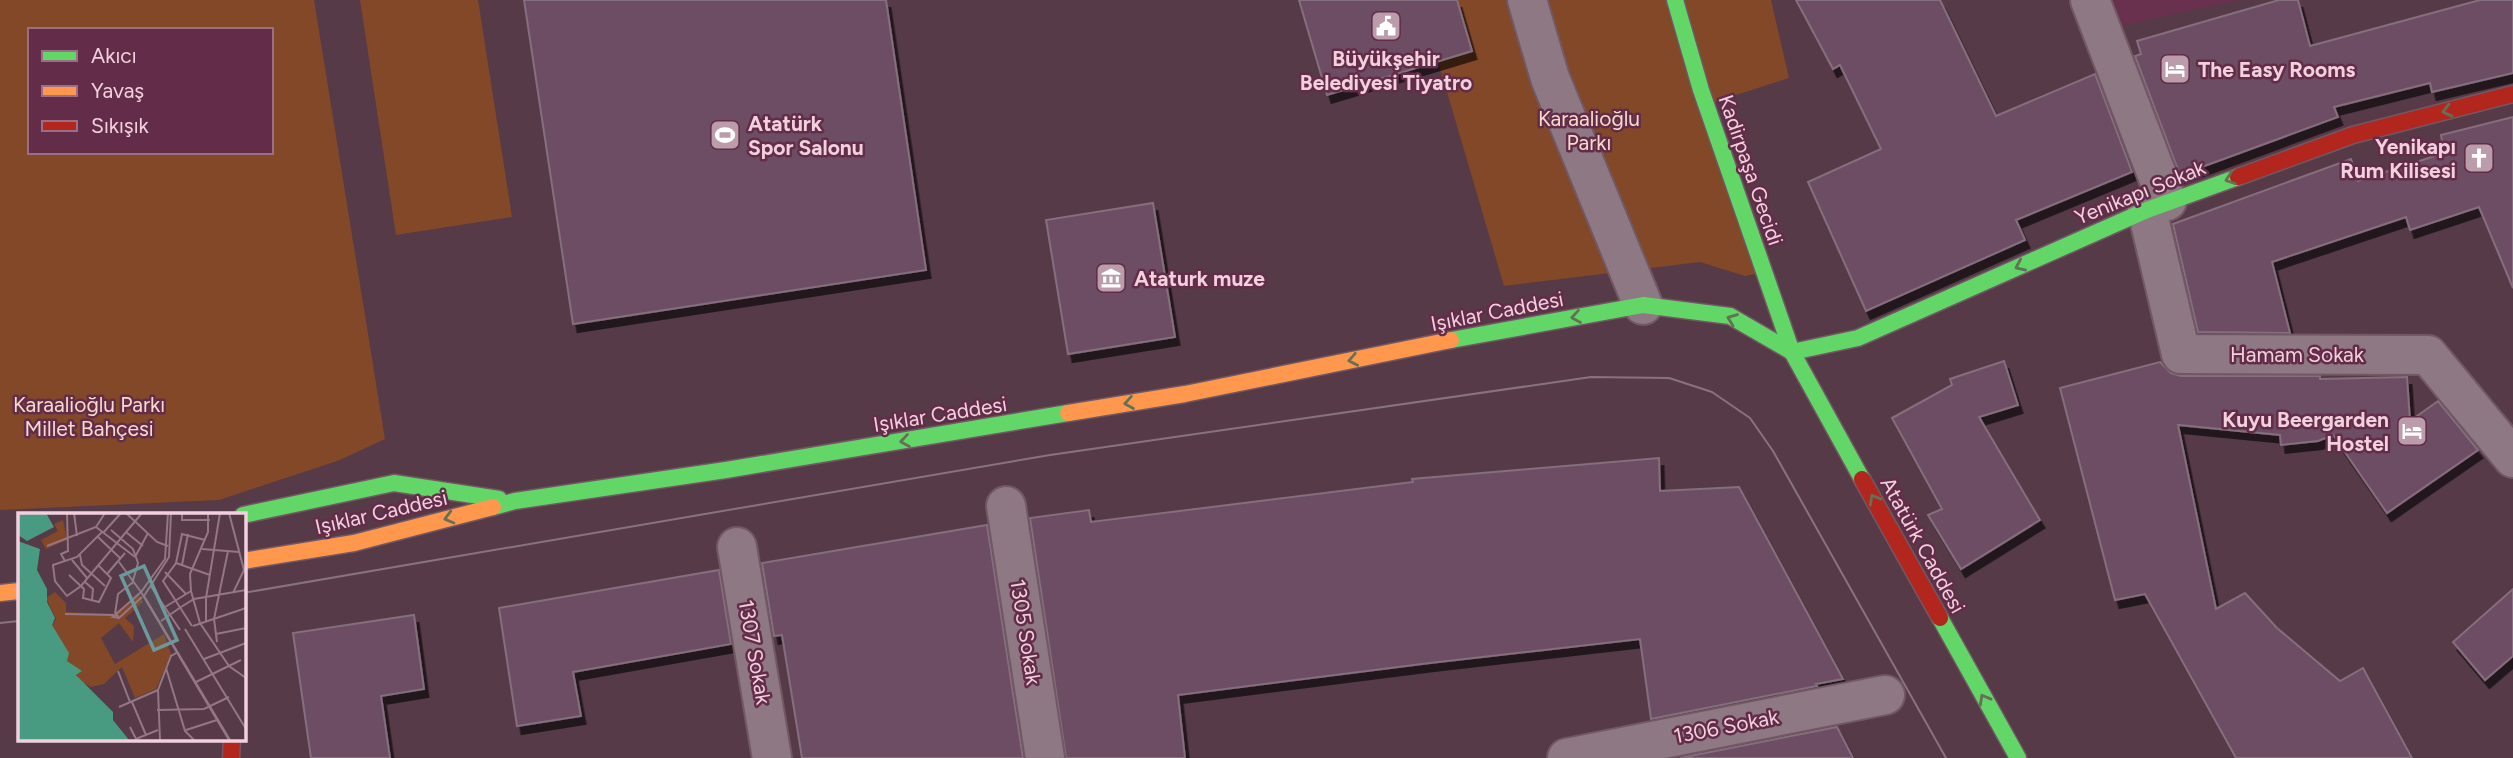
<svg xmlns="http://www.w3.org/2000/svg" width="2513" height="758" viewBox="0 0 2513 758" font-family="Figtree,sans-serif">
<defs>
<filter id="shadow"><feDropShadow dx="4.5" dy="8" stdDeviation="0" flood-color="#0009"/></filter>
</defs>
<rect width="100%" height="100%" fill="#563a48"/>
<!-- built -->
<polygon fill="#6a314e" points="2107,0 2239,0 2120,26"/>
<!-- green -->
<g fill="#824828" fill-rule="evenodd">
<path d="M0,0H314L385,439L340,460L219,500L0,510ZM30,30H271V152H30Z"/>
<polygon points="360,0 478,0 512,217 396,235"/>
<polygon points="1420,0 1771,0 1789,78 1711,103 1762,273 1745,276 1700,262 1504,286"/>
</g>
<!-- building -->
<g fill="#6d4e64" stroke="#856e7d" stroke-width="2" filter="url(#shadow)">
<polygon points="524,0 886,0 926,270 573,324"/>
<polygon points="1299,0 1457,0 1472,51 1327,95"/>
<polygon points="1796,0 1940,0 1996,116 2095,74 2132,172 2016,220 2025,240 1866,311 1808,182 1881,149 1840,65 1833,69"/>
<polygon points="2279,0 2298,0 2310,46 2480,0 2513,0 2513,73 2432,92 2430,83 2334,107 2338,117 2180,175 2135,56 2141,54 2137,41"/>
<polygon points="2513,117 2513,288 2479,207 2410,230 2406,217 2272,262 2290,333 2198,332 2173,224 2351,159 2358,181 2444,153 2441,135"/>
<polygon points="1153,203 1175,337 1068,354 1046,220"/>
<polygon points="2004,361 2018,405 1979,417 2040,520 1961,569 1928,515 1942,509 1892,418 1952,385 1950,379"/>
<polygon points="2160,362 2171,373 2181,376 2320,376 2320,379 2407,377 2410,421 2438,401 2478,450 2387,513 2340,445 2340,439 2336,439 2333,435 2318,441 2281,445 2280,435 2178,425 2216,609 2245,593 2277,628 2340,681 2363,668 2412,758 2236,758 2145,594 2115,600 2060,388"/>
<polygon points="1659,458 1660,491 1739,487 1843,679 1816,684 1817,686 1651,719 1640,639 1430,663 1178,695 1185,758 1066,758 1030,518 1089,510 1091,522 1413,482 1412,479"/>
<polygon points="987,525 1023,758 802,758 782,635 774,636 762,563"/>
<polygon points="719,570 731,644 573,672 581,716 517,726 499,608"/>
<polygon points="2513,589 2513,656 2485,680 2453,642"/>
<polygon points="414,615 424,689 381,696 390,758 311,758 293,633"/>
<polygon points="1837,727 1853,758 1680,758"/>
</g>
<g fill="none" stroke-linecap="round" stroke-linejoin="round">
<!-- street casing -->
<g stroke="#715864" stroke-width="42">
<g id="street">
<polyline points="1527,0 1550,78 1643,305"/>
<polyline points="2090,0 2167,201"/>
<polyline points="2147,210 2181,354 2428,355 2513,458"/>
<polyline points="1006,506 1045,758"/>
<polyline points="737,547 772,758"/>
<polyline points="1567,758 1885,695"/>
</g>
</g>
<!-- fast casing -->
<g stroke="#715864" stroke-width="19">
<g id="fast">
<polyline points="1675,0 1701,90 1792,352 1862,479"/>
<polyline points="1451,340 1643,305 1730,316 1792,352"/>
<polyline points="1792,352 1858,338 2147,210 2238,177"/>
<polyline points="493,507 515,501 726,470 1068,413"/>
<polyline points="243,515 394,483 499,499"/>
<polyline points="1940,618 2018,758"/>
</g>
</g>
<!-- slow casing -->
<g stroke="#715864" stroke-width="19">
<g id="slow">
<polyline points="1068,413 1185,394 1451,340"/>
<polyline points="243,561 354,543 493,507"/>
<polyline points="0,593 19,591"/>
</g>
</g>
<!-- jam casing -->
<g stroke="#715864" stroke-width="19">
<g id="jam">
<polyline points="2238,177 2353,135 2513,94"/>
<polyline points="1862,479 1940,618"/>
<polyline points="231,758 232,739"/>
</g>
</g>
<!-- street -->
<use href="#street" stroke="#8e7883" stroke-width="38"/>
<!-- fast -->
<use href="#fast" stroke="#63d668" stroke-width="16"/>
<!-- slow -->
<use href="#slow" stroke="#ff974d" stroke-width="16"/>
<!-- jam -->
<use href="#jam" stroke="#b3261e" stroke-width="16"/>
<!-- tram -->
<g stroke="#88737d" stroke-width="2">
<polyline points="243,593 1050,455 1591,377 1669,378 1712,392 1750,418 1773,451 1946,758"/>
<polyline points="0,623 19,621"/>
</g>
</g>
<!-- one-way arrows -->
<defs><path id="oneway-chevron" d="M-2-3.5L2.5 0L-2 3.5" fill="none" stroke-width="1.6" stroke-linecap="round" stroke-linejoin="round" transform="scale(1.75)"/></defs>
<g stroke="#637155">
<use href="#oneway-chevron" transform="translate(2447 111) rotate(166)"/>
<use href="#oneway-chevron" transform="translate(2230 179) rotate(160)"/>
<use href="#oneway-chevron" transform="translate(2020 266) rotate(156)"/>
<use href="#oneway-chevron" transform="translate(1576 317) rotate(170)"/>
<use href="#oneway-chevron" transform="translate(1732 319) rotate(-159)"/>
<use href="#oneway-chevron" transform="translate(1353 360) rotate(169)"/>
<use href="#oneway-chevron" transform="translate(1129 403) rotate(170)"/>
<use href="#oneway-chevron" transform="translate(905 441) rotate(171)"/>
<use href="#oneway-chevron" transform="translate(1874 499) rotate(-119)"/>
<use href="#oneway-chevron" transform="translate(449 518) rotate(165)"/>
<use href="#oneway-chevron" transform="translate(1984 699) rotate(-119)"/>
</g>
<!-- icons -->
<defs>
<g id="civic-square" transform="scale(1.575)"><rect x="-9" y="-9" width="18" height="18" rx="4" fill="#bb9caa" stroke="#632d49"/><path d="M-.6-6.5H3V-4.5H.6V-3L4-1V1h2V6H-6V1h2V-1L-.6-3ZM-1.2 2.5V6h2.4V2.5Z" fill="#fff"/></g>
<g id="hotel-square" transform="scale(1.575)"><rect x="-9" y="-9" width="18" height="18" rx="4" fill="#bb9caa" stroke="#632d49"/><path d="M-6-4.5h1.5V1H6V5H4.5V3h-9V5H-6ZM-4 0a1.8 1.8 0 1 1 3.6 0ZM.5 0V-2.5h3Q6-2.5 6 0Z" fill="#fff"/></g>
<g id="stadium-square" transform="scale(1.575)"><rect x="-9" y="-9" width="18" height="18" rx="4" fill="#bb9caa" stroke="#632d49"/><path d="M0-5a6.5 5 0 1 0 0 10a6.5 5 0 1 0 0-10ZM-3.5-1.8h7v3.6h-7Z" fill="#fff"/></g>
<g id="church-square" transform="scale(1.575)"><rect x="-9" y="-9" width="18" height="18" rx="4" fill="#bb9caa" stroke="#632d49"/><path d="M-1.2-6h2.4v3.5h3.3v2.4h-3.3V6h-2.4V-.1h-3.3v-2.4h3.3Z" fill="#fff"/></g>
<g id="museum-square" transform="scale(1.575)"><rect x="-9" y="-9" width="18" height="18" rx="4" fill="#bb9caa" stroke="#632d49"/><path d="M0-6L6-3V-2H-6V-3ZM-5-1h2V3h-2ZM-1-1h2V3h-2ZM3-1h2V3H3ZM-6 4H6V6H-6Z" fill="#fff"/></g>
</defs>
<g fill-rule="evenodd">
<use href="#civic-square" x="1386" y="26"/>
<use href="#hotel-square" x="2175" y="69"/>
<use href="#stadium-square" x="725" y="135"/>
<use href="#church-square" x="2479" y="158"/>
<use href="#museum-square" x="1111" y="278"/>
<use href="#hotel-square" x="2412" y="431"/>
</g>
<g text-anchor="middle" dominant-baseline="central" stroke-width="5" stroke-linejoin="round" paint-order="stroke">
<!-- poi labels -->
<g font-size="21" font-weight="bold" fill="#f2d0de" stroke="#632d49" text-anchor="start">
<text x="1386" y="58" text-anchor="middle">Büyükşehir<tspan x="1386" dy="24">Belediyesi Tiyatro</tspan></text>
<text x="2198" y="69">The Easy Rooms</text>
<text x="748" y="123">Atatürk<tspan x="748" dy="24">Spor Salonu</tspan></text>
<text x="2456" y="146" text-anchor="end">Yenikapı<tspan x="2456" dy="24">Rum Kilisesi</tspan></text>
<text x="1134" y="278">Ataturk muze</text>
<text x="2389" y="419" text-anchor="end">Kuyu Beergarden<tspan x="2389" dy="24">Hostel</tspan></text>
</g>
<!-- park labels -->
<g font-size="21" fill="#f8dbcb" stroke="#632d49">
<text x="1589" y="118">Karaalioğlu<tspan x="1589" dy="24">Parkı</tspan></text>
<text x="89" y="404">Karaalioğlu Parkı<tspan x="89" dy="24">Millet Bahçesi</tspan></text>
</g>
<!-- street labels -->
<g font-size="21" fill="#f2d0de" stroke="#632d49">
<text transform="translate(1751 170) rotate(71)">Kadirpaşa Gecidi</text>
<text transform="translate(2140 192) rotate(-22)">Yenikapı Sokak</text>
<text transform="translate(1497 311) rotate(-11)">Işıklar Caddesi</text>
<text x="2297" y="354">Hamam Sokak</text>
<text transform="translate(940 414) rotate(-9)">Işıklar Caddesi</text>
<text transform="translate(381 512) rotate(-13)">Işıklar Caddesi</text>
<text transform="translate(1923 545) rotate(61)">Atatürk Caddesi</text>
<text transform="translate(1026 632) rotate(81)">1305 Sokak</text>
<text transform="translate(755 652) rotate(80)">1307 Sokak</text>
<text transform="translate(1726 726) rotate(-11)">1306 Sokak</text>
</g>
</g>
<!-- overview -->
<g transform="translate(18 513)">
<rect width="228" height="228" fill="#563a48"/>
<path d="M45,7L49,27L28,36L23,27L40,18L36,11ZM37,79L48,90V99L96,101L121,81L125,89L107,105L116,113L115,129L101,110L83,125L97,151L146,121L153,141L138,176L117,185L104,154L86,171L73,174L64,169L58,161L63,158L49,148L34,112L38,106L28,85Z" fill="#824828"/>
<path d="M0,0H28L36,14L9,28L0,22ZM0,28L22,36L19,57L29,76V89L37,105L34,112L51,140L49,148L64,158L58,162L95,199V207L111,227H0Z" fill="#489a81"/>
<path fill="none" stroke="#947684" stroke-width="2" d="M56,0L59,23M108,0L139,29L150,33M153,0L151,44L126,83L212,227M164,0V7H192M190,0V19L172,61L173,78L182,110L211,153L228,165M211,0L226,57L215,80M78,14L117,44M93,17L115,36L120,50L114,71M84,19L59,44L35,52L37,68L49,83L63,73L124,0M108,19L125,33M85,20L103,0M80,24L103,46M29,33L78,14L87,0M184,36L221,39M62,42L64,52L87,73M117,44L130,20M54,47L69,65M47,48L43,41L50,38L49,0M101,49L123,79M158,50L192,62M164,52L170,21M147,59L168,81M89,61L107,40M51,62L66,76L65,85L81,89L93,65L80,52M67,69L75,76L74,87M132,72L162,117M123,79L211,227M147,94L173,78M163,94L176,86L228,77M47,101L96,102M97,101L100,81L114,70M97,102L123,79L147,46L150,0M101,105L95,104L99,102L101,105L124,84M143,108L163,94M188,108V85L202,0M174,113L145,68L158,50L164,21L187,27M175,113L228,95M167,116L228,216M198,121L228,115M199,129L196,106L210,38M186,146L228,130M148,155L167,218L176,227M100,158L112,189M178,169L223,147M114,189L128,222M101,194L140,177M139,197L186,196L211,184M112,214L118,226L140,217M168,217L199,207M142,227L140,177L153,143L160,139"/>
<path fill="#6a9a9b" fill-opacity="0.15" stroke="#6a9a9b" stroke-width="3.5" d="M126,53L159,127L136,137L103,63Z"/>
<rect width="228" height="228" fill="none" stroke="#f2d0de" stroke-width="3.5"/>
</g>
<!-- legend -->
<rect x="28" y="28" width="245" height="126" fill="#632d49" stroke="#9c6e85" stroke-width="2"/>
<rect x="42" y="51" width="35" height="10" fill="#63d668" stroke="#9c6e85" stroke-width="2"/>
<text x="91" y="63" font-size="21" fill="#f2d0de">Akıcı</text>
<rect x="42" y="86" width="35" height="10" fill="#ff974d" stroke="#9c6e85" stroke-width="2"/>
<text x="91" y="98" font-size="21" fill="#f2d0de">Yavaş</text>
<rect x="42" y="121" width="35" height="10" fill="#b3261e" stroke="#9c6e85" stroke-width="2"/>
<text x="91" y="133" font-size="21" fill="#f2d0de">Sıkışık</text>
</svg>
